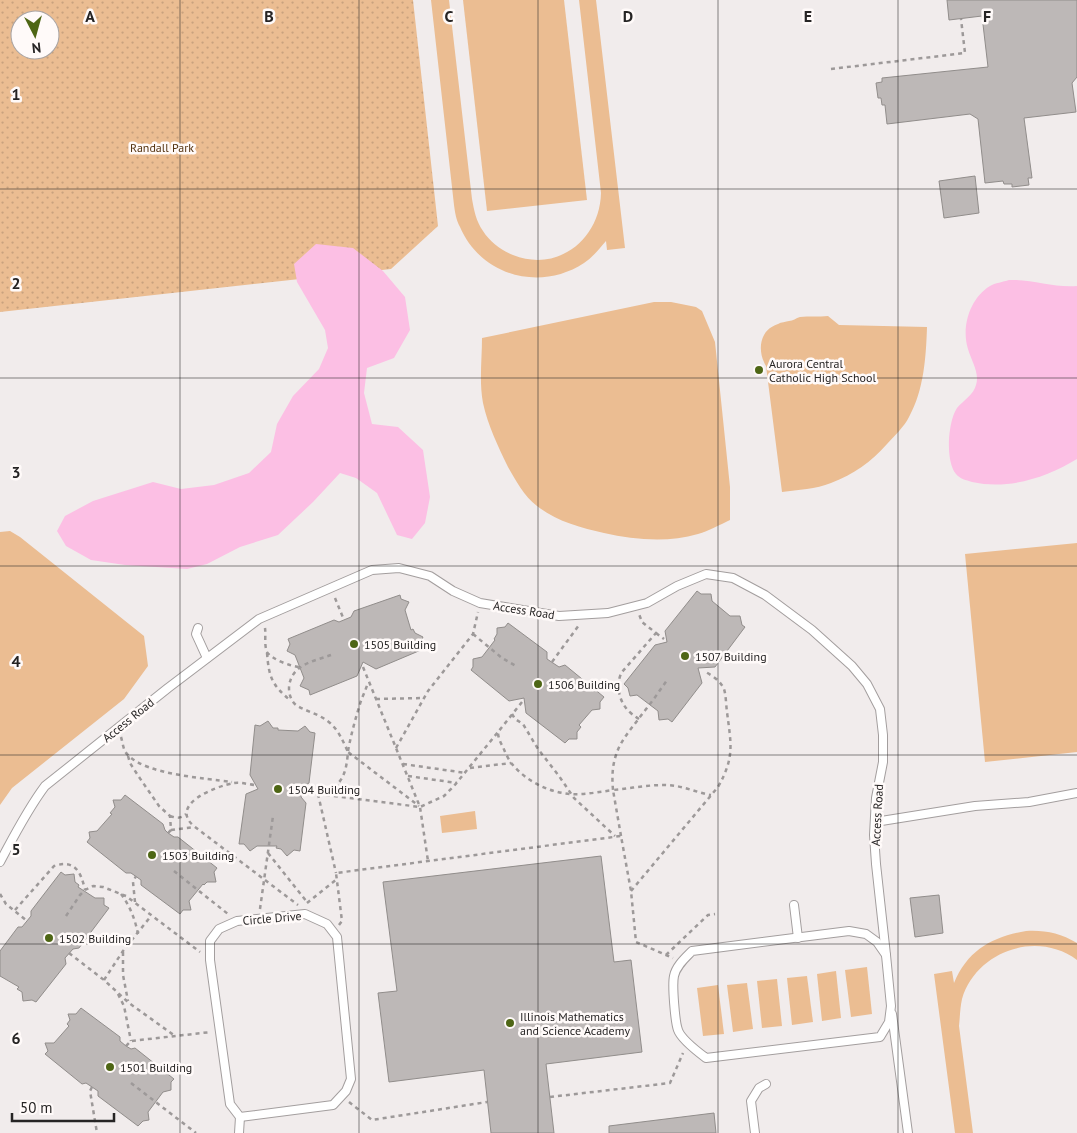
<svg xmlns="http://www.w3.org/2000/svg" width="1077" height="1133" viewBox="0 0 1077 1133" font-family="'PT Sans',sans-serif">
<defs>
<pattern id="park-dots" width="8" height="8" patternUnits="userSpaceOnUse" patternTransform="scale(1.25)"><rect width="8" height="8" fill="#ebbd92"/><path d="M2 2h.1M6 6h.1" fill="none" stroke="#c9a27e" stroke-width="1.8" stroke-linecap="round"/></pattern>
</defs>
<rect width="100%" height="100%" fill="#f1ecec"/>
<!-- green -->
<g fill="#ebbd92">
<path d="M431,0H449L472,199C474,210 476,221 483,231C490,242 501,250 513,255C558,273 600,239 601,193L579,0H596L625,248L607,250L606,241C599,249 592,258 584,263C540,292 481,276 460,227C456,220 455,212 454,205Z"/>
<polygon points="463,0 564,0 587,200 487,211"/>
<path d="M654,302H671L696,307L702,311L715,342L730,487V520C719,525 709,531 698,534C668,543 635,540 604,533C581,528 556,521 537,506C524,496 516,481 508,467C498,446 488,426 483,403C479,382 482,359 482,338Z"/>
<path d="M828,316L839,325L927,327C926,357 924,390 909,417C904,427 895,435 887,444C871,462 854,474 831,483C816,489 798,490 782,492L766,366C757,351 759,330 778,324C781,322 786,322 789,321C793,321 796,318 800,317C809,316 819,317 828,316Z"/>
<polygon points="10,531 20,537 144,636 148,666 124,699 12,788 0,805 0,532"/>
<polygon points="1077,543 1077,752 985,762 965,554"/>
<polygon points="475,811 477,829 442,833 440,816"/>
<path d="M1026,931C1045,930 1060,933 1077,943V960C1037,930 976,951 962,999C960,1008 960,1017 959,1026L973,1133H955L934,974L952,971L954,983C968,950 992,937 1026,931Z"/>
<polygon points="867,967 872,1014 851,1017 845,970"/>
<polygon points="836,971 841,1018 822,1021 817,974"/>
<polygon points="807,976 813,1022 792,1025 787,978"/>
<polygon points="777,979 782,1026 762,1028 757,981"/>
<polygon points="747,983 753,1029 733,1032 727,985"/>
<polygon points="718,985 724,1034 703,1036 697,988"/>
</g>
<!-- park -->
<path fill="url(#park-dots)" fill-rule="evenodd" d="M0,0H413L438,226L391,269L0,312ZM20,20H50V50H20Z"/>
<!-- water -->
<g fill="#fcbfe4">
<polygon points="316,244 353,248 383,271 405,297 410,330 394,358 367,368 364,393 372,424 398,427 423,450 430,497 425,523 412,539 397,535 377,493 356,478 340,473 313,502 278,535 240,547 207,564 187,569 125,565 91,560 66,546 57,531 65,516 93,501 153,482 181,489 214,485 249,473 271,452 277,424 293,396 319,369 328,348 325,330 297,282 294,264"/>
<path d="M1009,280C1032,279 1054,288 1077,286V459C1046,478 1008,490 972,482C966,480 960,479 956,474C948,465 948,441 950,430C951,423 953,414 957,408C963,401 974,394 976,385C980,373 971,360 968,349C961,327 970,298 990,286C995,283 1003,282 1009,280Z"/>
</g>
<!-- building -->
<g fill="#bdb8b7" stroke="#918d8b">
<polygon points="947,0 1077,0 1077,77 1072,83 1076,112 1024,118 1032,178 1028,178 1029,185 1012,187 1012,184 1004,184 1003,181 985,183 978,119 970,114 887,124 885,105 882,105 881,98 878,98 876,83 882,82 882,78 988,67 982,16 949,20"/>
<polygon points="975,176 979,213 944,218 939,181"/>
<polygon points="697,591 701,594 711,594 712,601 730,616 740,616 742,625 745,627 715,667 698,668 702,683 672,722 668,719 659,720 658,711 637,695 630,696 628,688 624,684 655,645 667,642 665,631"/>
<polygon points="400,595 401,599 409,602 405,610 411,630 413,629 415,633 423,637 419,645 421,650 376,669 363,662 357,676 310,695 309,690 300,686 304,678 295,655 287,651 290,644 288,639 334,620 339,622 351,617 354,611"/>
<polygon points="508,623 547,652 547,659 559,667 565,665 604,697 600,702 600,709 592,710 579,725 581,727 577,732 577,739 569,739 565,743 526,713 524,698 509,701 471,670 473,667 473,659 482,657 495,640 494,639 497,634 497,628 505,627"/>
<polygon points="268,721 273,728 278,728 278,730 298,731 305,726 310,732 315,733 309,783 302,787 301,797 306,803 300,851 294,850 287,856 281,849 276,848 277,846 257,846 250,851 244,844 239,844 246,794 258,789 250,775 255,725 260,726"/>
<polygon points="125,795 163,824 165,830 168,833 174,837 178,837 217,868 214,872 216,882 207,882 204,885 203,884 189,901 191,910 183,910 180,914 141,885 141,880 131,873 126,873 87,842 90,838 89,832 97,831 112,814 110,813 115,807 113,800 121,800"/>
<polygon points="601,856 614,962 631,960 642,1052 546,1064 554,1133 491,1133 484,1070 389,1082 378,993 397,991 383,882"/>
<polygon points="61,872 65,875 74,874 75,882 79,885 78,887 95,898 104,898 104,905 109,908 79,948 73,949 65,958 66,964 36,1002 32,1000 23,1001 22,992 17,989 19,987 0,976 0,951 18,927 22,927 31,916 31,911"/>
<polygon points="939,895 943,933 915,937 910,898"/>
<polygon points="81,1008 120,1037 120,1041 126,1046 131,1049 135,1048 174,1079 171,1082 171,1090 163,1092 148,1112 149,1120 143,1121 138,1126 98,1096 98,1091 86,1083 82,1084 45,1054 48,1051 45,1043 54,1043 69,1026 67,1024 70,1020 68,1014 76,1014"/>
<polygon points="714,1113 716,1133 609,1133 609,1126"/>
</g>
<g fill="none" stroke-linecap="round" stroke-linejoin="round">
<!-- service casing -->
<g stroke="#a39e9e" stroke-width="10">
<g id="service">
<polyline points="198,628 196,634 207,658"/>
<polyline points="875,822 975,806 1029,802 1077,793"/>
<path d="M0,862C14,836 27,810 45,786L168,688L259,619L372,570L399,568L430,576L453,591L480,603L559,616L608,613L647,603L677,586L706,574L733,578L765,595L812,630L852,666L867,684L880,709L883,735V762L876,798L874,835L876,864L886,955"/>
<polyline points="794,905 798,938"/>
<polygon points="305,914 327,924 337,937 351,1079 346,1091 333,1105 240,1117 230,1104 210,960 210,941 219,929 237,921"/>
<path d="M849,931L866,934L877,942L886,955L891,1006L889,1022L880,1037L706,1058C698,1052 681,1039 678,1030C675,1022 672,985 674,976C676,966 685,958 692,951Z"/>
<polyline points="892,1014 908,1133"/>
<polyline points="239,1133 240,1117"/>
<polyline points="755,1133 751,1101 759,1088 766,1084"/>
</g>
</g>
<!-- path -->
<g stroke="#9d9999" stroke-width="2.5" stroke-dasharray="4 4" stroke-linecap="butt">
<polyline points="831,69 965,53 961,19"/>
<polyline points="335,598 344,620"/>
<path d="M265,628C266,635 264,645 267,652C271,659 292,667 300,667"/>
<polyline points="656,633 664,639"/>
<polyline points="473,634 502,658 516,666"/>
<path d="M267,653C269,678 272,685 291,701"/>
<path d="M331,655C314,661 290,665 289,688C289,694 291,701 296,705C307,712 320,714 330,723C339,731 343,741 348,752"/>
<polyline points="552,662 579,625"/>
<polyline points="363,667 420,807 428,861"/>
<polyline points="376,699 424,698"/>
<path d="M522,702L498,732C498,737 500,742 503,747C505,752 508,759 512,764C526,781 548,792 570,794C584,795 599,792 613,790C612,778 612,767 616,755C621,739 633,727 643,713C652,702 660,690 668,679"/>
<polyline points="512,714 515,719 523,724 538,749 559,776 574,798 615,836"/>
<path d="M639,719C634,716 629,712 626,708C618,698 616,682 622,672L656,633L642,622L639,614"/>
<path d="M121,737C123,743 123,751 128,755C147,775 205,778 232,782"/>
<polyline points="396,748 428,691 473,634 478,612"/>
<path d="M348,751C351,735 355,720 360,704C362,697 366,690 368,682"/>
<polyline points="128,756 130,763 139,777 159,806 170,816 171,830 168,833"/>
<polyline points="403,764 466,773"/>
<polyline points="470,768 511,763"/>
<polyline points="408,776 457,783"/>
<polyline points="337,784 337,790 342,796"/>
<path d="M254,785C247,784 240,782 234,783C216,786 167,805 195,827L298,905"/>
<polyline points="302,793 318,794 336,873"/>
<polyline points="318,794 420,807 444,796 454,786 498,732"/>
<path d="M319,794C342,787 346,775 348,752L419,806"/>
<path d="M170,816C176,818 181,819 186,814"/>
<polyline points="171,830 194,827"/>
<path d="M621,836L613,790C634,788 656,783 676,786C688,788 699,793 711,795"/>
<polyline points="268,853 307,902"/>
<polyline points="174,871 228,914"/>
<path d="M631,891L718,787C735,757 731,744 727,712C726,705 726,695 724,689C720,680 711,675 704,671"/>
<polyline points="0,894 6,904 27,921"/>
<path d="M121,894C130,906 135,919 138,934"/>
<polyline points="135,902 133,882 136,876"/>
<polyline points="307,903 337,879"/>
<polyline points="260,909 273,816"/>
<path d="M15,910L54,866C75,859 81,872 85,890"/>
<polyline points="66,916 80,895 85,890 93,886 103,887 126,896 200,952"/>
<polyline points="339,925 342,921 336,873 621,836 631,891 636,942 673,958"/>
<polyline points="123,952 123,975 128,1001"/>
<polyline points="69,953 104,980 129,1003 175,1036"/>
<polyline points="666,955 708,915 715,914"/>
<polyline points="104,980 123,951 151,916"/>
<polyline points="118,994 124,1006 131,1041"/>
<polyline points="126,1046 131,1041 211,1032"/>
<polyline points="131,1083 196,1133"/>
<polyline points="92,1087 90,1091 97,1133"/>
<polyline points="550,1097 670,1083 683,1053"/>
<polyline points="349,1102 372,1120 487,1102"/>
</g>
<!-- service -->
<use href="#service" stroke="#fff" stroke-width="8"/>
</g>
<!-- grid -->
<path fill="none" stroke="#262424" stroke-width="1" stroke-opacity="0.55" d="M180,0V1133M359,0V1133M538,0V1133M718,0V1133M898,0V1133M0,189H1077M0,378H1077M0,566H1077M0,755H1077M0,944H1077"/>
<!-- markers -->
<g fill="#4e6615" stroke="#fffaf9" stroke-width="2">
<circle cx="759" cy="370" r="5"/>
<circle cx="354" cy="644" r="5"/>
<circle cx="685" cy="656" r="5"/>
<circle cx="538" cy="684" r="5"/>
<circle cx="278" cy="789" r="5"/>
<circle cx="152" cy="855" r="5"/>
<circle cx="49" cy="938" r="5"/>
<circle cx="510" cy="1023" r="5"/>
<circle cx="110" cy="1067" r="5"/>
</g>
<g text-anchor="middle" dominant-baseline="central" stroke-width="5" stroke-linejoin="round" paint-order="stroke">
<!-- park labels -->
<g font-size="12" fill="#543310" stroke="#fffaf9">
<text x="162" y="147">Randall Park</text>
</g>
<!-- poi labels -->
<g font-size="12" fill="#262424" stroke="#fffaf9" text-anchor="start">
<text x="769" y="363">Aurora Central<tspan x="769" dy="14">Catholic High School</tspan></text>
<text x="364" y="644">1505 Building</text>
<text x="695" y="656">1507 Building</text>
<text x="548" y="684">1506 Building</text>
<text x="288" y="789">1504 Building</text>
<text x="162" y="855">1503 Building</text>
<text x="59" y="938">1502 Building</text>
<text x="520" y="1016">Illinois Mathematics<tspan x="520" dy="14">and Science Academy</tspan></text>
<text x="120" y="1067">1501 Building</text>
</g>
<!-- street labels -->
<g font-size="12" fill="#262424" stroke="#fffaf9">
<text transform="translate(524 610) rotate(9)">Access Road</text>
<text transform="translate(128 720) rotate(-39)">Access Road</text>
<text transform="translate(877 815) rotate(-87)">Access Road</text>
<text transform="translate(272 918) rotate(-5)">Circle Drive</text>
</g>
</g>
<g font-size="16" text-anchor="middle" font-weight="bold" fill="#262424" stroke="#fffaf9" stroke-width="5" stroke-linejoin="round" paint-order="stroke">
<text x="90" y="22">A</text>
<text x="269" y="22">B</text>
<text x="449" y="22">C</text>
<text x="628" y="22">D</text>
<text x="808" y="22">E</text>
<text x="987" y="22">F</text>
<text x="16" y="100">1</text>
<text x="16" y="289">2</text>
<text x="16" y="478">3</text>
<text x="16" y="667">4</text>
<text x="16" y="855">5</text>
<text x="16" y="1044">6</text>
</g>
<!-- north arrow -->
<g transform="translate(35 35) rotate(174)"><circle r="24" fill="#fffaf9" stroke="#a8a4a4"/>
<path d="M0-4L9 19L0 12L-9 19Z" fill="#4e6615"/>
<text y="-8" font-size="14" font-weight="bold" text-anchor="middle" fill="#262424">N</text>
</g>
<!-- scale -->
<path d="M12 1113v8h102v-8" fill="none" stroke="#262424" stroke-width="2.5"/>
<text x="20" y="1113" font-size="15" fill="#262424" stroke="#fffaf9" stroke-width="4" paint-order="stroke">50 m</text>
</svg>
